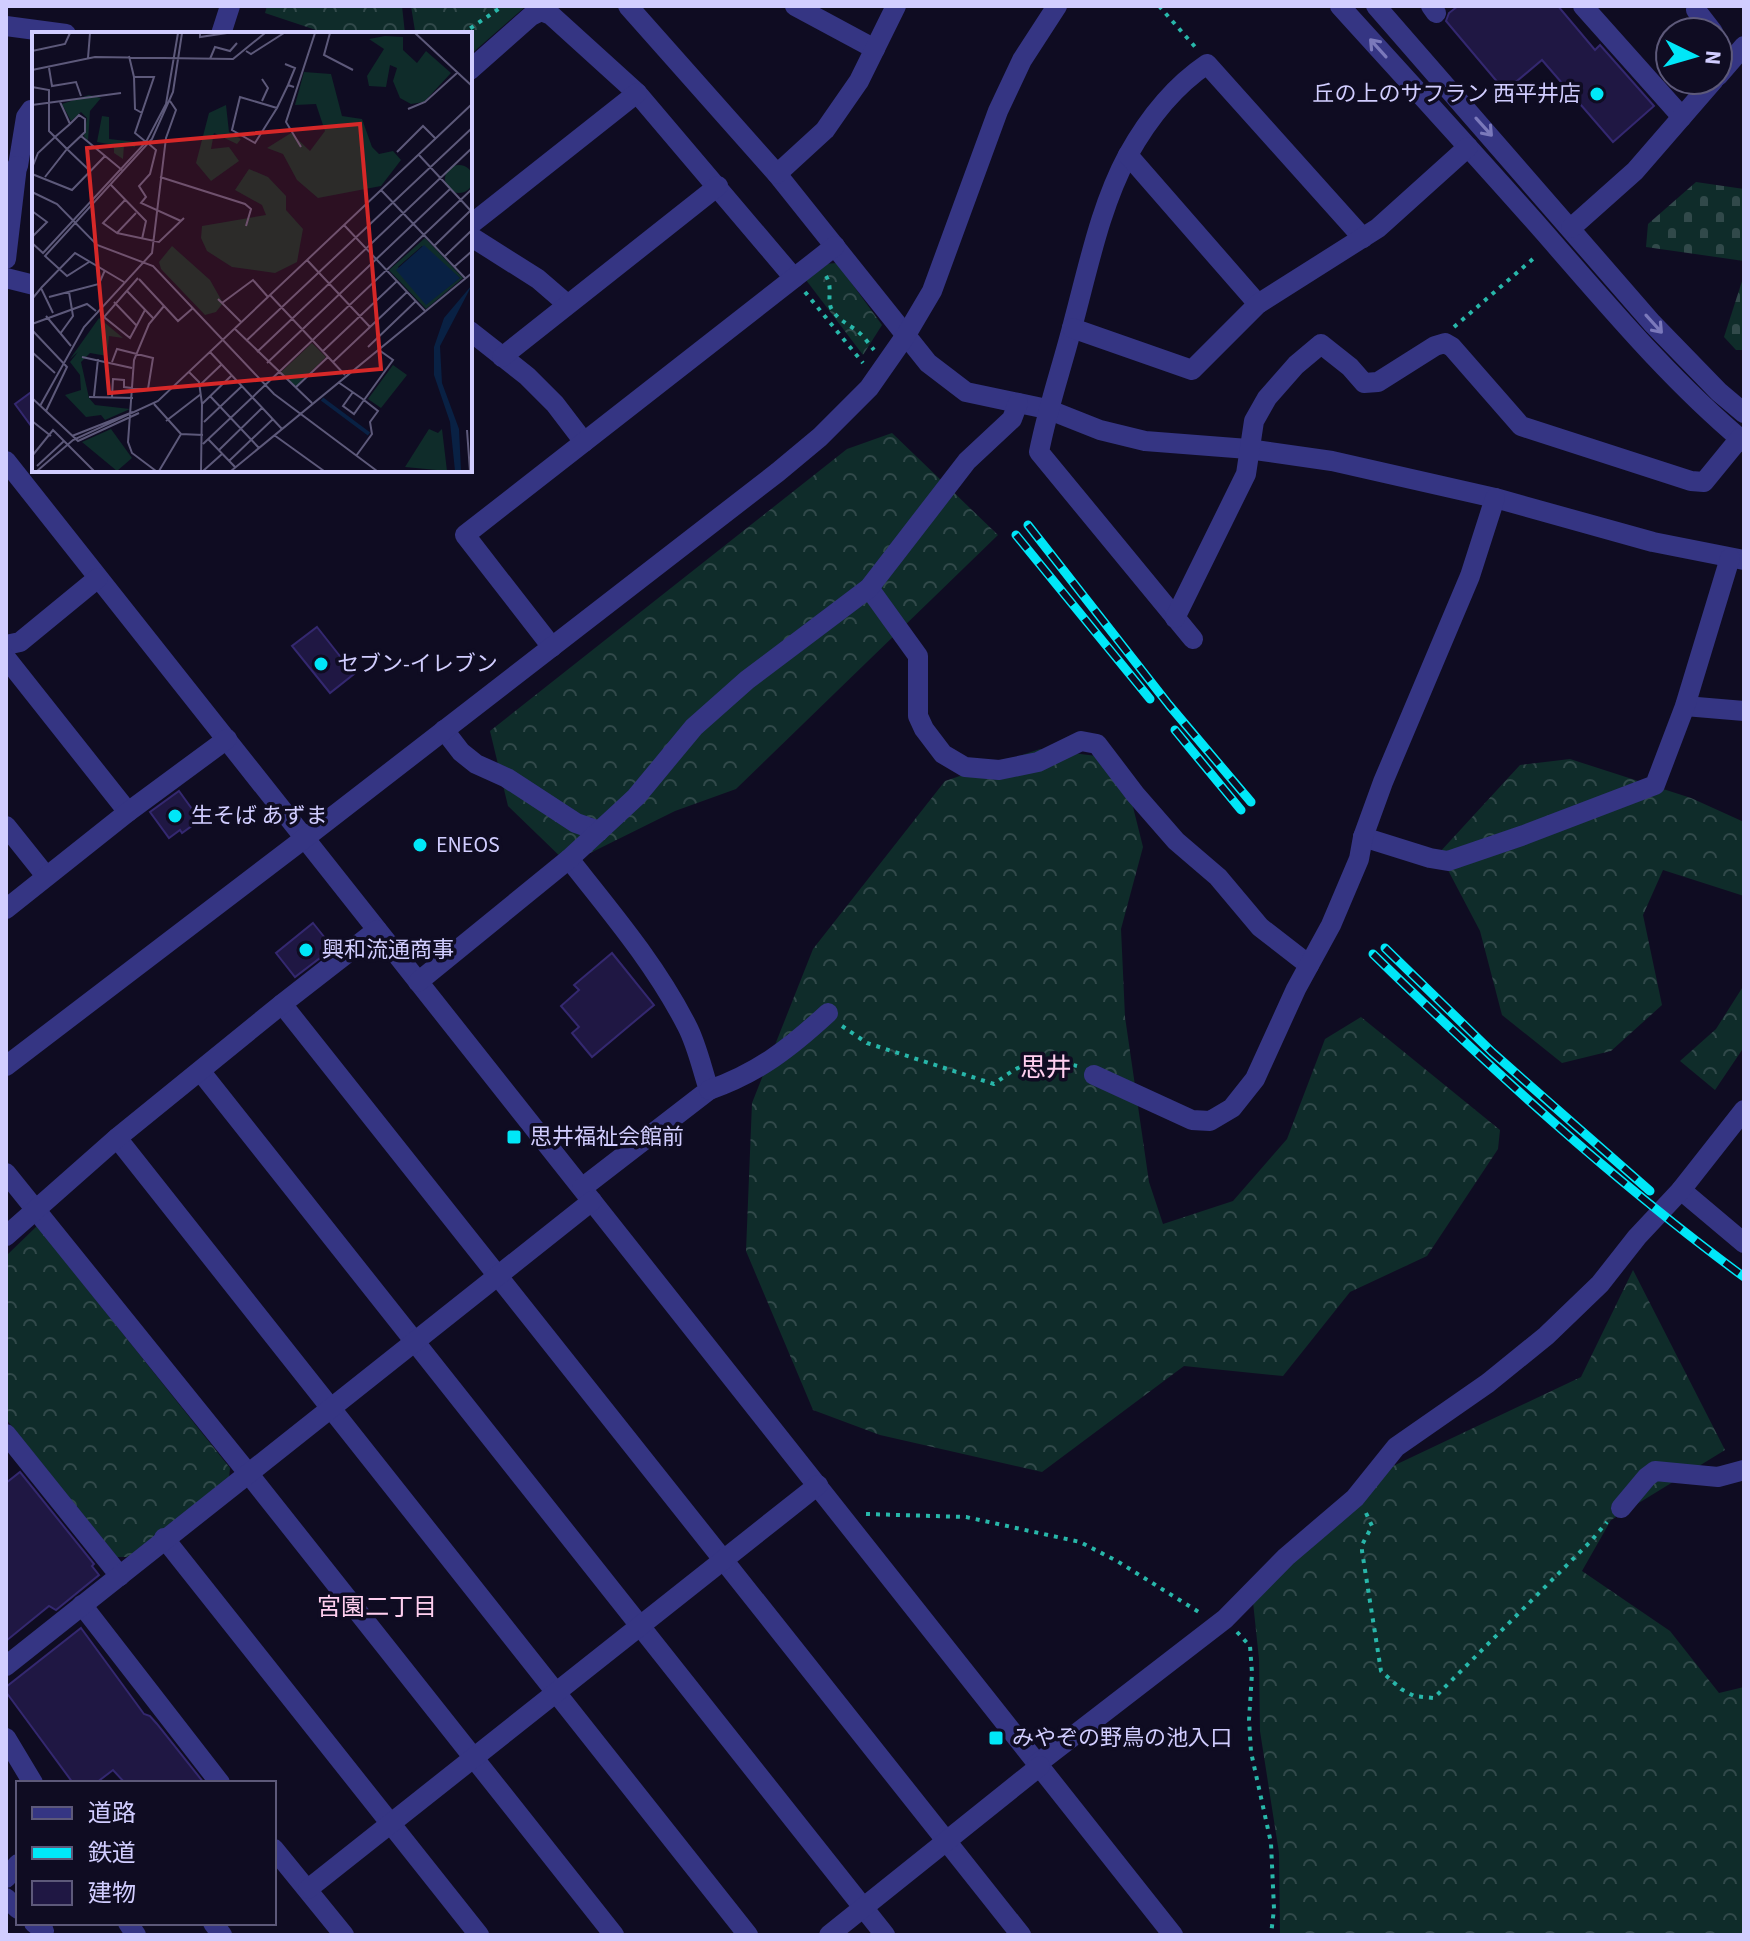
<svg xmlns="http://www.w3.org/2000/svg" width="1750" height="1941" viewBox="0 0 1750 1941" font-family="'Source Sans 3','Noto Sans JP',sans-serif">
<defs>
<pattern id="forest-crowns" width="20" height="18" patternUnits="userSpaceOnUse" patternTransform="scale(2)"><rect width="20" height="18" fill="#0f2c2a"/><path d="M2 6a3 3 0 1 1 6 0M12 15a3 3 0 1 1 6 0" fill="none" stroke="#31494a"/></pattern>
<pattern id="cemetery-stones" width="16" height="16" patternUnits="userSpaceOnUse" patternTransform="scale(2)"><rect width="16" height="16" fill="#0f2c2a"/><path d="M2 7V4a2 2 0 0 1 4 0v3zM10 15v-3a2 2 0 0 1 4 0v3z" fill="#31494a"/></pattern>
</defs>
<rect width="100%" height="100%" fill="#0f0c22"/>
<!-- forest -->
<g fill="url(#forest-crowns)">
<polygon points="267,6 402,6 405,34 384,30 384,34 328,34 265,13"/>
<polygon points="411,6 526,6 470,55 470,34 413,34 415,31"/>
<polygon points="837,263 882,325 863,355 806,280 824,264"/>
<polygon points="892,433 998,535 736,789 675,811 568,864 508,806 490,731 847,449"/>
<polygon points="1040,749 1121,759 1143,847 1121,929 1125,1017 1149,1182 1163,1224 1233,1201 1287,1139 1325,1039 1361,1017 1500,1130 1498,1149 1427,1256 1350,1292 1283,1376 1184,1366 1042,1472 880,1435 813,1410 746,1251 752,1103 813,949 945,781"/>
<polygon points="1570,759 1691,798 1744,822 1744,896 1663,870 1643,915 1662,1005 1611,1051 1562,1063 1502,1015 1480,931 1439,853 1520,765"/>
<polygon points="1744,985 1744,1047 1715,1090 1680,1061 1716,1029"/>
<polygon points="37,1226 230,1468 229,1478 128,1557 117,1557 6,1419 6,1256"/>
<polygon points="1633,1270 1725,1450 1611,1520 1582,1571 1670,1631 1719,1693 1744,1687 1744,1935 1280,1935 1279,1853 1260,1731 1259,1659 1253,1602 1393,1466 1581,1377"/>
</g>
<!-- cemetery -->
<g fill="url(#cemetery-stones)">
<polygon points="1696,182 1744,189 1744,261 1646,247 1648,224"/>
<polygon points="1744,275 1744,350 1736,350 1724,337"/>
</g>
<!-- building -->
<g fill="#1f1743" stroke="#342870" stroke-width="2">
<polygon points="1458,6 1558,6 1595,50 1600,45 1654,106 1613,142 1542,60 1505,91 1446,21 1449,13"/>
<polygon points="34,390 34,430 15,404"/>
<polygon points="317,627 354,674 330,693 292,646"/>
<polygon points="179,791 200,820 182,833 180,830 169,838 150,812"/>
<polygon points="313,923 333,948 295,977 276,953"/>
<polygon points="612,953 654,1005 592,1057 572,1033 579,1027 561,1006 579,990 574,985"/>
<polygon points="20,1472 94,1564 92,1566 99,1575 56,1610 49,1606 6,1641 6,1483"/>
<polygon points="81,1628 144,1714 150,1716 157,1724 204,1783 125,1783 113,1770 96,1783 73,1783 6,1692 6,1687"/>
</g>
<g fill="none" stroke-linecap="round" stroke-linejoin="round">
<!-- path -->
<g stroke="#28b7aa" stroke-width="4" stroke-dasharray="4 6" stroke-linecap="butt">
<polyline points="1159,6 1197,49"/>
<polyline points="462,34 503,6"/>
<path d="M826,276C833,287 827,298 831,308C837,319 846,323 856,330C863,335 869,344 874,350"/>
<polyline points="805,292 863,363"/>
<polyline points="1454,327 1534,258"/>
<path d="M842,1026L867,1043L994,1084C1026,1060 1037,1056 1077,1066"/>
<polyline points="1366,1513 1372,1526 1362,1545 1362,1551 1381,1671 1401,1689 1414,1696 1434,1698 1591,1541 1607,1522"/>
<polyline points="866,1514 966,1517 1080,1542 1117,1561 1202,1614"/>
<polyline points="1237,1632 1250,1646 1252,1673 1249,1720 1251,1752 1271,1843 1274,1909 1271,1935"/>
</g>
<!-- minor -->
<g stroke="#353583" stroke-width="20">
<polyline points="628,6 777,174 928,363 966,392 1047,409 1100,430 1145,441 1248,449 1332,461 1495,498 1653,542 1744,560"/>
<polyline points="795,6 875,49"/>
<path d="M1340,6C1408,81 1476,155 1543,231C1607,304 1669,379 1744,442"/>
<polyline points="1376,6 1652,323 1719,392 1744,413"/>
<polyline points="1431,6 1436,13"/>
<polyline points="1583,6 1682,117"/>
<polyline points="1696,10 1713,32"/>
<polyline points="6,26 66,34"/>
<polyline points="221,34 230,6"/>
<polyline points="470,70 531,16 541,11 551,15 637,93 794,278"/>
<polyline points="1718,76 1744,46"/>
<path d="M1128,155C1101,205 1089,264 1074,320C1063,364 1048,406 1039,452L1193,639"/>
<polyline points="18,166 26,117 31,110 34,110"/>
<polyline points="777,174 825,130 859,81 896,6"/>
<polyline points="470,225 637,93"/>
<polyline points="1571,228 1635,171 1714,80"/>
<polyline points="470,236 538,279 567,304"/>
<polyline points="6,259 17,166"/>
<polyline points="6,278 34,285"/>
<path d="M1258,304L1128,155C1148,119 1173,87 1207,64L1363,238"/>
<polyline points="1072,328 1192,370 1258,304 1378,228 1468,147"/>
<polyline points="470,331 527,376 555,404 584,442"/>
<polyline points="502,357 718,186"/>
<polyline points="6,461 1173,1935"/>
<polyline points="869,588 918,656 918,716 924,729 943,754 965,767 999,770 1038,762 1081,741 1097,744 1135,794 1176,841 1218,877 1260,927 1309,965"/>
<polyline points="1175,618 1246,474 1254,421 1267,398 1296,365 1321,344 1350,367 1364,383 1378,382 1435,346 1445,343 1452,347 1521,426 1691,481 1704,482 1740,438"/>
<polyline points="6,645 20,642 98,578"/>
<polyline points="552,647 465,535 835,246"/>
<polyline points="6,658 128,812"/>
<polyline points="1685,706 1744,711"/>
<polyline points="444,730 461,752 476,764 507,778 576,823 599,831"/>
<polyline points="6,826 46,876"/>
<polyline points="1363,837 1430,858 1448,861 1524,835 1655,785 1685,706 1730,558"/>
<path d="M569,859C611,912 656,965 687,1026C697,1045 702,1069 709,1090L582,1188"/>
<polyline points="6,909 128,812 227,739"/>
<polyline points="418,982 569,859 636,797 694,727 747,680 869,588 967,461 1012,419 1018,403"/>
<polyline points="282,1004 1021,1935"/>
<polyline points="6,1066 305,838 778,472 820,437 869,388 906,335 932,291 998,111 1022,60 1057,6"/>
<polyline points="201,1072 885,1935"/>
<polyline points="1094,1075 1192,1120 1210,1121 1232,1108 1255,1079 1296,989 1331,925 1359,859 1363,837 1383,782 1470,576 1495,498"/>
<path d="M709,1090C758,1073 790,1048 828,1013"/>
<polyline points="117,1138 748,1935"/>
<polyline points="6,1173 248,1473 614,1935"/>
<polyline points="1681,1190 1744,1243"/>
<polyline points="6,1236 117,1138 282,1004 377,930"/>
<polyline points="6,1434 120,1576"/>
<polyline points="1621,1508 1647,1477 1655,1471 1718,1477 1744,1470"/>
<polyline points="164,1538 479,1935"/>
<polyline points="82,1605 220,1783"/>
<polyline points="6,1666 592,1201"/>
<polyline points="6,1738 33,1783"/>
<polyline points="1037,1764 1225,1619 1286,1557 1355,1498 1396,1447 1488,1383 1546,1336 1600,1284 1637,1237 1681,1190 1744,1110"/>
<polyline points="274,1849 344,1935"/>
<polyline points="6,1878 18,1864"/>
<polyline points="308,1889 818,1485"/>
<polyline points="6,1898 18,1909"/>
<polyline points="34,1923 44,1931"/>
<polyline points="128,1923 136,1935"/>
<polyline points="213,1923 222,1935"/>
<polyline points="829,1935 1040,1766"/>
</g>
<!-- rail casing -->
<g stroke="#00e7f8" stroke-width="9">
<g id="rail">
<polyline points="1028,525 1169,705 1251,802"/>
<polyline points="1016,535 1150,699"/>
<polyline points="1175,730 1241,810"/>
<polyline points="1385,948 1492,1052 1650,1191"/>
<path d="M1373,954C1491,1069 1611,1179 1744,1277"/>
</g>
</g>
<!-- rail -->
<use href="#rail" stroke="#0f0c22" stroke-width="6" stroke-dasharray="18" stroke-linecap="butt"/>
</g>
<!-- one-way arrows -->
<defs><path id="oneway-shaft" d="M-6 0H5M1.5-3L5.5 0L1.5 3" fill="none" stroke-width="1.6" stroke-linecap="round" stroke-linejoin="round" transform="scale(2)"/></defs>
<g stroke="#7b79bb">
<use href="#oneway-shaft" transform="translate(1378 48) rotate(-132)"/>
<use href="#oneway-shaft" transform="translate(1484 127) rotate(48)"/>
<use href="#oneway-shaft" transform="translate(1654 324) rotate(48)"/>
</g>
<!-- markers -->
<g fill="#00e7f8" stroke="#0f0c22" stroke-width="3">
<circle cx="1597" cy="94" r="8"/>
<circle cx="321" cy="664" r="8"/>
<circle cx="175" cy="816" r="8"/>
<circle cx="420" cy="845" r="8"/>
<circle cx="306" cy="950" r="8"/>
<rect x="506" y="1129" width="16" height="16" rx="4"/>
<rect x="988" y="1730" width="16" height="16" rx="4"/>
</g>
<g text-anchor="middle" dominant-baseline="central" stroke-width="7" stroke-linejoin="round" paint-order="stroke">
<!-- poi labels -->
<g font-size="22" fill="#d1cdff" stroke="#0f0c22" text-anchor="start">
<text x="1581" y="94" text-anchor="end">丘の上のサフラン 西平井店</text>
<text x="337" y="664">セブン-イレブン</text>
<text x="191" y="816">生そば あずま</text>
<text x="436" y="845">ENEOS</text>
<text x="322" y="950">興和流通商事</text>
<text x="530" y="1137">思井福祉会館前</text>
<text x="1012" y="1738">みやぞの野鳥の池入口</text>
</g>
<!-- neighbourhood labels -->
<g font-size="24" fill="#ffcfef" stroke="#0f0c22">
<text x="377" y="1607">宮園二丁目</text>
</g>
<!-- quarter labels -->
<g font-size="26" fill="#ffcfef" stroke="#0f0c22">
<text x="1046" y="1067">思井</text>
</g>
</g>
<!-- overview -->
<g transform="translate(32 32)">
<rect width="440" height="440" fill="#0f0c22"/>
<path d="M353,4L371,5V18L385,31L394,19L419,41L392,70L379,72L368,66L361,49L365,36L358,33L354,55L337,54L335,44L352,17L337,7ZM272,40L299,42L310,84L330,87L340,115L347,122L361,119L369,128L349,154L286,166L265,148L251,122L235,116L259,101L278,119L293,99L284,72L263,73ZM57,63L69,66L58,79L56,109L52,104L55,86L49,80L39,89L30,72ZM194,73L197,100L209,107L205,112L182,101L179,117L197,115L207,129L179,149L164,131L177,81ZM413 147a14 14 0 1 1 28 0a14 14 0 1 1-28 0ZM217,137L236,145L254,164V178L271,197L265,230L243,241L200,235L175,219L169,206L170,194L234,183L230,173L203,158ZM393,206L431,246L394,277L357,238ZM390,214L428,246L394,272L366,235ZM140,214L178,248L191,271L184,280L173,283L129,237L127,230ZM67,286L91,306L77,304L75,324L58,321L49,330L57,366L63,373L98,377L73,388L69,383L54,385L33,363L49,358L48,343L38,330L46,320L38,327ZM280,311L294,325L264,354L248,341ZM79,397L100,426L85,439L50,410Z" fill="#0f2c2a" fill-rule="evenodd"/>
<path d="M70,84L77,85V107L104,110L103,115L92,113L91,127L82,121V113L65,110Z" fill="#0f2c2a"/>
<path d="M361,333L375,343L349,376L336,367ZM397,397L406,401L410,397L415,439L373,435Z" fill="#0f2c2a"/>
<path d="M392,213L428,246L394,273L364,238ZM440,253L408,314L410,351L427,397L429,439H423L418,390L402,343V315L412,286Z" fill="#092144"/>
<path fill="none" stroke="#092144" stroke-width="4" d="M290,367L337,402"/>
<path fill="none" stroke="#5d597a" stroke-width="2" d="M77,1H110M168,1V5L195,1M298,1L292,23L321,38M383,1L440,54M0,19L33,12L38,1M214,19L219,22L252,1M97,24L102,45H122L103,101L114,110M56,26L58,1M178,27L183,15L198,19L205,11M253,32L263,36L256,53M17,36L20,54L44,50L49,64M0,38L63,25L201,27L233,1M102,45L103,77L110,81M230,47L236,56L230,69M0,55L17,58V99L35,117L53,100V87L47,83L38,92L23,105L6,121L0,136M28,70L38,92M0,73L89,61M245,76L223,111L200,98L208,65L245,76L256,53L262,55M376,77L393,70L425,41M49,104L90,138M117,112L124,118L118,142L107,154L114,165L109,171L149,189M269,115L254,90L283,1M365,120L391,94L403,106M387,123L440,180M0,142L40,158L73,124M13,145L35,117L58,139M128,145L213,172L219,177L214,194M79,153L114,189L110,207M349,158L433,246M0,160L25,172L65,213L121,234L242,362L345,439M94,167L71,191L85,201L104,181M0,179L15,190L0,205M312,193L393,279M85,201L127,210L152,186M0,211L11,221L114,110L134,72L146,1M402,214L438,179M413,224L440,198M275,228L338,295M57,230L35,244L13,224L120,107L141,60L150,1M422,235L440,219M106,246L72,285L98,306L113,278M107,247L146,289L161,276M9,256L43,221L92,250M95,259L121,286M238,263L313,343M17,265L67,252L73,238M0,267L9,256L21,281M186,267L209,290M82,270L104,293M190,271L221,248L236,265M14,284L39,314M0,292L55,272L64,279M203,297L280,371M0,298L35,335L14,379M28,302L41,284L37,260M214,309L440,96M336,315L384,269M291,319L365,249M0,320L23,341M178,320L250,397M225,320L440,116M50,325L100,336M80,330L85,317L121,326L116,357H100M301,330L375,260M235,331L418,157M157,340L167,350L170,372L169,439M306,350L332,368M168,353L189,333M263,356L296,325M321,360L311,374L322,382L332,368M62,364L66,327M178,364L227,416M57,365L101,366M80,365L81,347L92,348V355L100,356M0,366L46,409L107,381M122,372L149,402M170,372L199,344M8,374L52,295L120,221L134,106L144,78L138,69M0,389L19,404M134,389L169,362M172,390L210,354M435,398L438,439M242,403L292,439M40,404L101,380M176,407L204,436M171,412L440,157M187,418L230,376M0,424L21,398L62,439M324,424L340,402L338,390L346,379L332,368L361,328L347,318M197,429L241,387M5,434L32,409M5,439L41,408L126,369L440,72M124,439L100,421L96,410L102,328L117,292L132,274M127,439L149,402L171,403M171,439L190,422M199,439L440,241"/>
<path fill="#d62828" fill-opacity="0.15" stroke="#d62828" stroke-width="4" d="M328,92L349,337L77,361L55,116Z"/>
<rect width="440" height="440" fill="none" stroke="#d1cdff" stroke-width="4"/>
</g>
<!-- border -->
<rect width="1750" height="1941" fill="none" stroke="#d1cdff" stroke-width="16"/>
<!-- legend -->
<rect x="16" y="1781" width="260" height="144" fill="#0f0c22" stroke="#5d597a" stroke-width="2"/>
<rect x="32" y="1807" width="40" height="12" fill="#353583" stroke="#5d597a" stroke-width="2"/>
<text x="88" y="1821" font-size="24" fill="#d1cdff">道路</text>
<rect x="32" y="1847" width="40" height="12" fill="#00e7f8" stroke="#5d597a" stroke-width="2"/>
<text x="88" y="1861" font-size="24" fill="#d1cdff">鉄道</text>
<rect x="32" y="1881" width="40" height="24" fill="#1f1743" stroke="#5d597a" stroke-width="2"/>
<text x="88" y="1901" font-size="24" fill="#d1cdff">建物</text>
<!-- north arrow -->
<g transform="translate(1694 56) rotate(95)"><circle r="38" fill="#0f0c22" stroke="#5d597a" stroke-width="2"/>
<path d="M0-6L14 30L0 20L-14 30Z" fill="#00e7f8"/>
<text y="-12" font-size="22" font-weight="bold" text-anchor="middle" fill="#d1cdff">N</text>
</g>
</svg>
